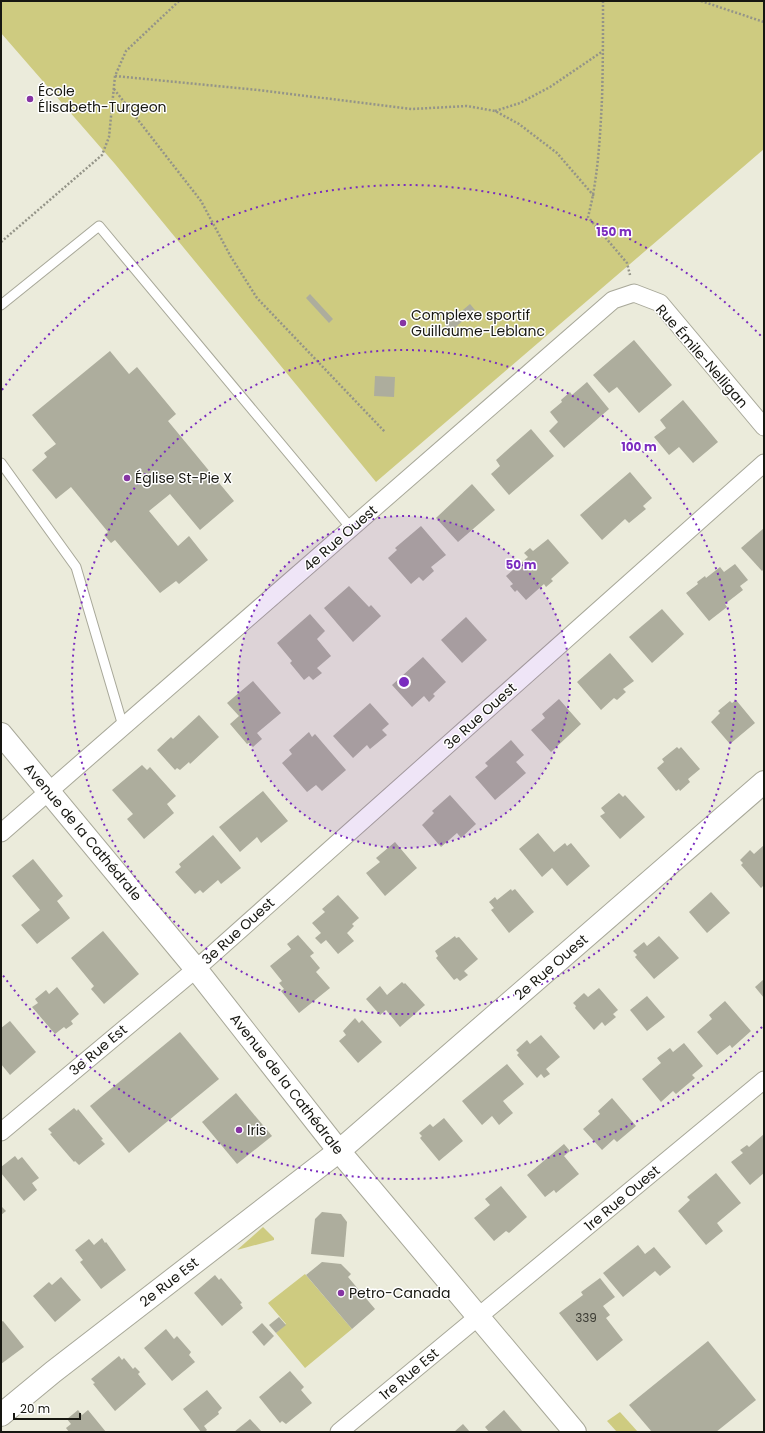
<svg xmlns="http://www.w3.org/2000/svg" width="765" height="1433" viewBox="0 0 765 1433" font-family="Poppins,sans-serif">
<rect width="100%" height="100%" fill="#ebebdb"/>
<!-- green -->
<g fill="#cecb80">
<polygon points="1,1 764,1 764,149 376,482 115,164 1,33"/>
<polygon points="263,1227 274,1238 274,1240 237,1250"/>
<polygon points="305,1274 352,1329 305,1368 276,1333 286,1324 268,1303"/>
<polygon points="620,1412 638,1432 617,1432 607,1421"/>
</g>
<!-- building -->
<g fill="#adad9d">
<polygon points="310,294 333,319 329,323 306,298"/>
<polygon points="470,304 475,310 450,332 445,325"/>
<polygon points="634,340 672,385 639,413 617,387 609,393 593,375"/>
<polygon points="110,351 129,374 137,367 176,414 168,421 234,501 200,530 170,494 149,511 178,546 189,536 208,560 179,584 176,581 160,593 115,540 111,543 104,535 108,532 71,487 56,499 32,470 47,457 44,453 56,444 32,415"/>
<polygon points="375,376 395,377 394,397 374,396"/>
<polygon points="587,382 609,409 564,448 549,431 558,422 550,412 562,402 561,400 570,392 572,395"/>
<polygon points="683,400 718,442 693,463 679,447 669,455 654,437 666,428 660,420"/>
<polygon points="531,429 554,456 509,495 491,474 500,466 496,460"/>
<polygon points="630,472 652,498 643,506 646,509 629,523 625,519 602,540 580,515"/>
<polygon points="472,484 495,510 458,542 436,518"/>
<polygon points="421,526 446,555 431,567 434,571 423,581 419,577 411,584 388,558 397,550 395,548"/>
<polygon points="764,528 764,569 762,571 741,548"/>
<polygon points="548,539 569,563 551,579 553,581 546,587 544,584 526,600 517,590 515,592 510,586 513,584 506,576 528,557 524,553 530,548 533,551"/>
<polygon points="735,564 748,580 740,586 743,590 725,604 727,607 709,621 686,593 698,584 697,582 705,576 706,578 720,567 724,572"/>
<polygon points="349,586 369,607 371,605 381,616 353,642 324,608"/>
<polygon points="662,609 684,634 652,663 629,637"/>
<polygon points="310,614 325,631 317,639 331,656 317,668 322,673 313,680 309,676 304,680 290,663 292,661 277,643"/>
<polygon points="466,617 487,640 462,663 441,640"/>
<polygon points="610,653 634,681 623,689 626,692 617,700 614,698 601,710 577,682"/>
<polygon points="423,657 446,682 433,694 435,696 429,702 424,696 412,707 392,685"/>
<polygon points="253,681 281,713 257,733 262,739 253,747 249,743 247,744 230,724 239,716 227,703"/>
<polygon points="559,699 581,724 551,752 531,730 545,718 542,714"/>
<polygon points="736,700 755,723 730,744 711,722 720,713 718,711 730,701 732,703"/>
<polygon points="370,703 389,724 382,730 387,735 370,749 367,745 353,758 333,736"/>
<polygon points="199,715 219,737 190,764 189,762 180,770 177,768 175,770 157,750 171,737 173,739"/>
<polygon points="309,732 312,737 315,734 346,770 322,791 316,785 307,792 282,763 292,754 289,750"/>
<polygon points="511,740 524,755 516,762 526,773 495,800 475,777 488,766 485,763"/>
<polygon points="677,747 679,749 681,747 700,769 688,779 690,782 680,791 679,789 676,791 657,768 664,762 662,759"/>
<polygon points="142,765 147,770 150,767 176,796 167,804 174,813 144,839 127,819 133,814 112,790"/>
<polygon points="263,791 288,821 261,843 257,837 240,852 219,827"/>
<polygon points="619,793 623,797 625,795 645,817 620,839 600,816 605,813 601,808"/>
<polygon points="450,795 476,824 461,838 457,833 441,847 422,825 434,813 432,811"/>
<polygon points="538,833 554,852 565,843 567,846 571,843 590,866 567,886 552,868 542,877 519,849"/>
<polygon points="213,835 241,868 221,884 218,880 203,893 200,890 195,894 175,872 181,867 179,864"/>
<polygon points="395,842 417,868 385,896 366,873 380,862 376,858"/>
<polygon points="764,845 764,885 761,888 741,865 743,863 740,860 750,850 754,854"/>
<polygon points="33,859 63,896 57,901 70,918 37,944 21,925 40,910 12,876"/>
<polygon points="511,889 512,891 515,889 534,912 509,933 491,910 494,908 489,902 495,897 497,900"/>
<polygon points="711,892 730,913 707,933 689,912"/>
<polygon points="338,895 359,918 352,924 354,926 347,933 354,941 338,954 326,940 321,944 315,938 321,933 312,923 325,912 322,909"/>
<polygon points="103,931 139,974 104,1004 91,989 94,986 71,958"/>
<polygon points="298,935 314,953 310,956 320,968 316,972 330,988 299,1013 281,991 284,989 279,983 282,981 270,966 291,949 287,944"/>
<polygon points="455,936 456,938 459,937 478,959 464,971 468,975 460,981 457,978 454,980 436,958 438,956 435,951"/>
<polygon points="659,936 679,958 654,979 635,957 637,955 633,951 644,942 647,946"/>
<polygon points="764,979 764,998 755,987"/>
<polygon points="402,982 404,984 405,983 425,1005 400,1027 386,1010 380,1015 366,999 380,986 387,995"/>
<polygon points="57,987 79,1014 71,1021 73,1024 66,1029 64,1027 55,1034 32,1007 38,1003 35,999 46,990 49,994"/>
<polygon points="599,988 618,1010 613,1014 616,1017 605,1026 602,1022 594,1030 575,1008 576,1006 573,1003 584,993 588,997"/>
<polygon points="647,996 665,1017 647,1031 630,1010"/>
<polygon points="725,1001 751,1031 732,1048 730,1045 717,1055 697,1032 712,1019 709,1015"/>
<polygon points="355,1018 359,1023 362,1020 382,1042 358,1063 339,1041 346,1035 343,1031"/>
<polygon points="10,1021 36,1052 10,1075 1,1064 1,1028"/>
<polygon points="180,1032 219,1079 129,1153 90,1106"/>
<polygon points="541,1035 560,1057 546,1069 550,1074 544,1078 541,1074 537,1078 517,1055 519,1053 516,1050 527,1040 530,1044"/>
<polygon points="684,1043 703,1066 692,1075 695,1078 676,1094 673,1091 661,1102 642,1079 661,1063 657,1058 670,1048 673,1052"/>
<polygon points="507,1064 524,1084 503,1101 513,1113 499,1125 492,1116 482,1125 462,1101"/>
<polygon points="236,1093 272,1136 237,1164 202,1122"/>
<polygon points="612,1098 636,1126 617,1142 614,1139 602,1150 583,1129 600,1114 598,1111"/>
<polygon points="74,1108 77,1111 78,1109 103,1139 101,1140 105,1144 79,1165 75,1161 74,1162 50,1134 52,1133 48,1129"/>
<polygon points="444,1118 463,1141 439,1161 420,1138 422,1136 419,1133 430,1124 433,1127"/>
<polygon points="764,1134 764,1173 750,1185 731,1162 743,1153 740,1150 747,1145 749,1147"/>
<polygon points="564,1144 570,1151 564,1156 579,1174 556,1193 554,1190 545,1197 527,1175"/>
<polygon points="15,1156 18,1160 22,1157 39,1178 32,1183 37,1190 24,1201 1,1173 1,1167"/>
<polygon points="716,1173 741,1203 717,1223 723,1231 706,1245 678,1211 690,1200 687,1197"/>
<polygon points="501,1186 527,1217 509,1233 506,1231 494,1241 474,1218 490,1205 485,1199"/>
<polygon points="1,1206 6,1211 1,1215"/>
<polygon points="322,1212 341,1214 347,1222 344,1257 311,1254 315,1219"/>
<polygon points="102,1238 105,1243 106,1242 126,1270 101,1289 80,1262 83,1260 75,1250 89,1239 94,1245"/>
<polygon points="638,1245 645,1254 654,1247 671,1267 660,1276 655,1271 623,1297 603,1273"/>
<polygon points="322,1262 341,1264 351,1274 348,1277 375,1309 352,1329 306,1275"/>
<polygon points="215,1275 219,1280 221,1278 242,1303 240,1304 243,1308 222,1326 194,1293"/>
<polygon points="61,1277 81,1300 55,1322 33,1296 49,1282 52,1285"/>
<polygon points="600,1278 615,1297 603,1306 610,1315 606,1318 623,1340 597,1361 559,1313 583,1295 581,1292"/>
<polygon points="279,1317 286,1325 276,1333 269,1325"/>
<polygon points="3,1321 24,1347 1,1364 1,1322"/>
<polygon points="262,1323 274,1336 264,1346 252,1332"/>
<polygon points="166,1329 174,1339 177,1336 191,1352 189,1355 195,1362 172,1381 144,1348"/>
<polygon points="708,1341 756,1400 716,1432 652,1432 629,1405"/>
<polygon points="119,1356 122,1360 124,1358 133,1369 135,1367 140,1372 138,1374 146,1384 115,1411 93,1384 95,1383 91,1379"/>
<polygon points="290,1371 304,1387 301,1390 312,1403 286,1424 282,1421 280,1423 259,1397"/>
<polygon points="207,1390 222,1408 218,1412 219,1414 204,1426 207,1430 205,1432 201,1432 183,1409"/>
<polygon points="78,1410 82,1415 88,1410 106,1432 69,1432 66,1428 71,1424 67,1419"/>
<polygon points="504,1410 523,1432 489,1432 485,1427"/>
<polygon points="250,1419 262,1432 234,1432"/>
<polygon points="463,1424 470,1432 454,1432"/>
</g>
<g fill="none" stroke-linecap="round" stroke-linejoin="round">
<!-- lane casing -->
<g stroke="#a8a899" stroke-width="11">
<g id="lane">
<polyline points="1,305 99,226 351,528"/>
<polyline points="1,463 76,567 123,726"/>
</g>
</g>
<!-- street casing -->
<g stroke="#a8a899" stroke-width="19">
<g id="street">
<polyline points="1,833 613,300 634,293 660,303 764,427"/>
<polyline points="1,1132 196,969 764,463"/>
<polyline points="339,1432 764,1080"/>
</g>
</g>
<!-- secondary casing -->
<g stroke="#a8a899" stroke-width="24">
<g id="secondary">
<polyline points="1,734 196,969 339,1151 575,1432"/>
<polyline points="1,1415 53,1372 339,1151 764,782"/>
</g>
</g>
<!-- path -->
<g stroke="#949488" stroke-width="2.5" stroke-dasharray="2 2" stroke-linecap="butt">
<path d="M603,1C603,34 603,66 602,99C600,138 598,179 588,217L627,263L630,275"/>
<polyline points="701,1 764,22"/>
<polyline points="115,76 258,90 412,109 467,106 495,111 519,124 557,153 594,196"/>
<polyline points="114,89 201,201 231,257 257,298 385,432"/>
<polyline points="495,111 520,103 550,87 603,51"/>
<polyline points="1,242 102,155 109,137 115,76 126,51 179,1"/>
</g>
<!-- lane -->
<use href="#lane" stroke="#fff" stroke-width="9"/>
<!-- street -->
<use href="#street" stroke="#fff" stroke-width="17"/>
<!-- secondary -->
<use href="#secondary" stroke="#fff" stroke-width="22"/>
</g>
<!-- distance rings -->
<circle cx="404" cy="682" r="166" fill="#7b2cbf" fill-opacity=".12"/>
<g fill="none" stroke="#7b2cbf" stroke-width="2" stroke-dasharray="2 4">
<circle cx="404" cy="682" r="166"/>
<circle cx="404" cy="682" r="332"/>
<path d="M762 1027A497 497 0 0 1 2 974M2 390A497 497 0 0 1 762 337"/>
</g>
<!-- markers -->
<g fill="#8634a3" stroke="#fff" stroke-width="1.5">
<circle cx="30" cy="99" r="4"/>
<circle cx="403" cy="323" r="4"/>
<circle cx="127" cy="478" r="4"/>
<circle cx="239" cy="1130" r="4"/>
<circle cx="341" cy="1293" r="4"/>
</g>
<g text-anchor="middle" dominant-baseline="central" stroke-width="3" stroke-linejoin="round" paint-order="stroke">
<!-- number labels -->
<g font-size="12" fill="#3c3c34">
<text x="586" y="1317">339</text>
</g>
<!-- poi labels -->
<g font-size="14" fill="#171711" stroke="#fff" text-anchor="start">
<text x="38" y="91">École<tspan x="38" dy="16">Élisabeth-Turgeon</tspan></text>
<text x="411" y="315">Complexe sportif<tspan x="411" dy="16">Guillaume-Leblanc</tspan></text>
<text x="135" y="478">Église St-Pie X</text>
<text x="247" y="1130">Iris</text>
<text x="349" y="1293">Petro-Canada</text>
</g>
<!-- street labels -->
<g font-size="14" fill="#171711" stroke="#fff">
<text transform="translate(702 356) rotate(49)">Rue Émile-Nelligan</text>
<text transform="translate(340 538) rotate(-41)">4e Rue Ouest</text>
<text transform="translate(480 716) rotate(-42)">3e Rue Ouest</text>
<text transform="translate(83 832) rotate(50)">Avenue de la Cathédrale</text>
<text transform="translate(238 931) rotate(-42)">3e Rue Ouest</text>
<text transform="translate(551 967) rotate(-41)">2e Rue Ouest</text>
<text transform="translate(98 1050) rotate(-40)">3e Rue Est</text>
<text transform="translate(287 1084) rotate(52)">Avenue de la Cathédrale</text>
<text transform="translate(622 1198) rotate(-40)">1re Rue Ouest</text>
<text transform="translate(169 1282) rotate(-38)">2e Rue Est</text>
<text transform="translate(409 1374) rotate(-40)">1re Rue Est</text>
</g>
</g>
<circle cx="404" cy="682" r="6" fill="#7b2cbf" stroke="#fff" stroke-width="2"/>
<g font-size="12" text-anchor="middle" font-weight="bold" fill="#7b2cbf" stroke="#fff" stroke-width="3" stroke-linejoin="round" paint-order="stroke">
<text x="614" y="236">150 m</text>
<text x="639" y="451">100 m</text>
<text x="521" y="569">50 m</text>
</g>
<!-- border -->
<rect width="765" height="1433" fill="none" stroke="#171711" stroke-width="4"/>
<!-- scale -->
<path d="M14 1413v6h66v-6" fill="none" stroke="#171711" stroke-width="2"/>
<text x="20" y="1413" font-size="12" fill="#171711" stroke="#ffffff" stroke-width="3" paint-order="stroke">20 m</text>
</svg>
